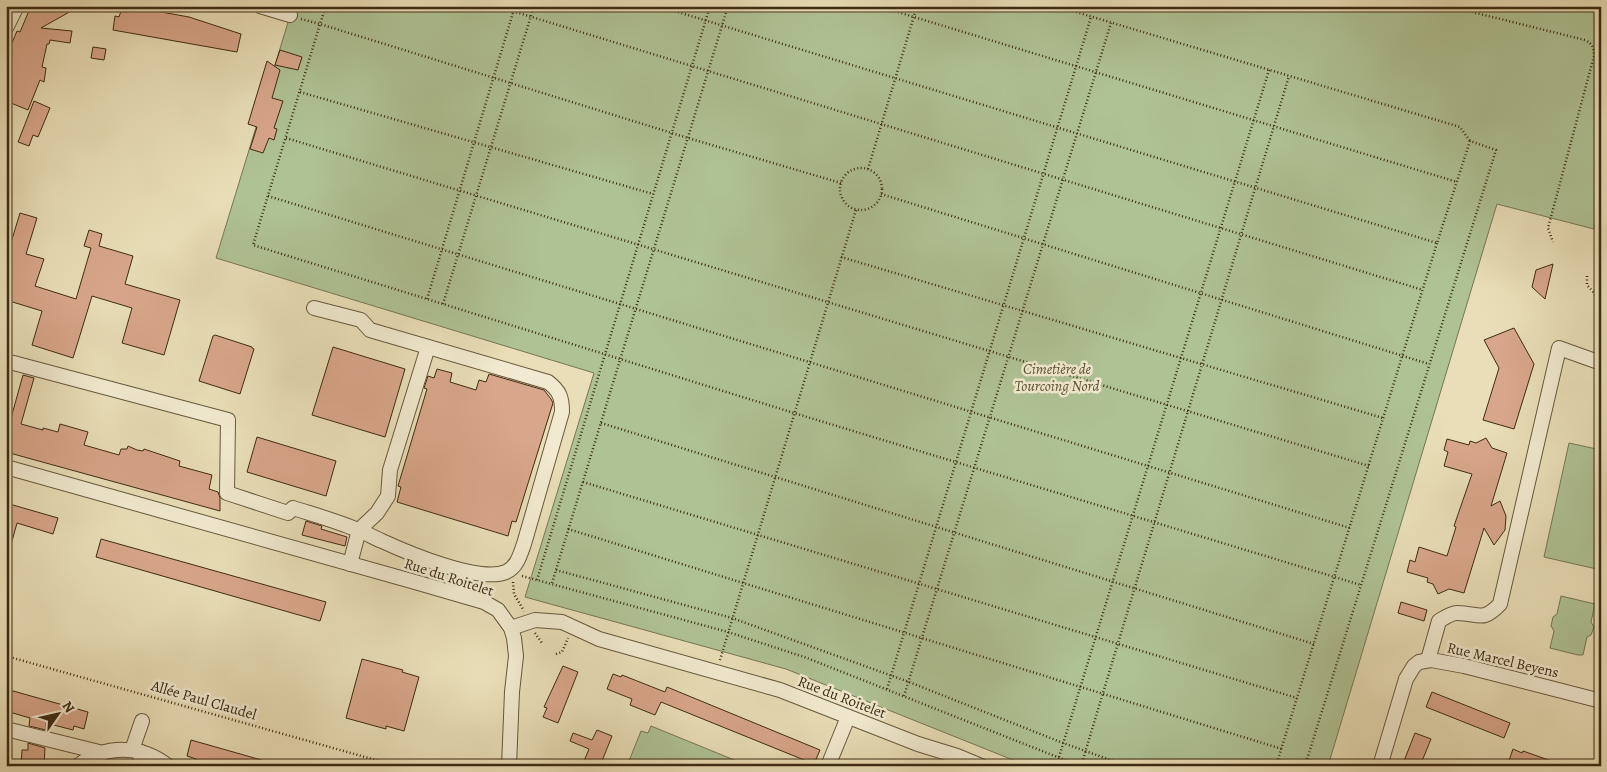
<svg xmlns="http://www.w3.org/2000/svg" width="1607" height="772" viewBox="0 0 1607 772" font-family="Alegreya,serif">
<rect width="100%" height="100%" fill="#e9deb7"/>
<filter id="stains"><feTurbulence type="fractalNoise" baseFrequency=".004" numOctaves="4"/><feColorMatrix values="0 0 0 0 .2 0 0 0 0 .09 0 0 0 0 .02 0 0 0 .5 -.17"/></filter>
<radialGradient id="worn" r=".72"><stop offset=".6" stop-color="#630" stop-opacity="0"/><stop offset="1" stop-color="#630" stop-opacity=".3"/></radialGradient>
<!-- green -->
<g fill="#afc294" stroke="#767654">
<polygon points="293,6 1601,6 1601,200 1594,229 1497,204 1328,766 1028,766 786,669 525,597 594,373 216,258"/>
<polygon points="1569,443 1601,450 1601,570 1544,557"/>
<polygon points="1561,596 1595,604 1591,622 1594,627 1591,635 1587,637 1583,655 1578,655 1550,648 1554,631 1551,626 1553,617 1557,614"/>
<polygon points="651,726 749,766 627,766 641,731 648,733"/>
</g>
<!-- building -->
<g fill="#d8a68a" stroke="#3e2b13">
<polygon points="31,6 80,6 41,28 72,31 70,43 50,40 49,44 47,44 42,67 46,68 44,82 40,80 28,110 6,101 6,57 17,31 20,32"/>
<polygon points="128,6 189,17 241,34 237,52 113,30 115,16 119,17 121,11 127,12"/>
<polygon points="93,47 106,49 104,60 91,58"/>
<polygon points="280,50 302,57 298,70 275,65"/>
<polygon points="267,61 280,70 272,98 283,101 274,128 277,129 274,140 269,138 263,153 250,149 257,127 248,124"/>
<polygon points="34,101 50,108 38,137 33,135 29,146 18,142"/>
<polygon points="20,213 37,218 26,254 44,259 35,286 76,299 91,248 84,246 89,230 102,234 99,246 133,256 125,284 180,300 164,355 122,343 132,308 92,296 73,358 32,345 42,311 6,300 6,248 9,249"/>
<polygon points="1553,264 1545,299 1532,287 1536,270"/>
<polygon points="1514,328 1534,364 1514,429 1483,420 1499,368 1484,340"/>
<polygon points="215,335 252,347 252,348 254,349 240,394 199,381 213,336"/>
<polygon points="333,347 405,369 385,437 312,415"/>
<polygon points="437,369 452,373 450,382 476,390 479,380 486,382 489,374 544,390 551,399 553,403 516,522 512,521 508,536 397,502 401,487 398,486 427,389 424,388 428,376 434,378"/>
<polygon points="23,375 34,378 21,424 43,430 43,428 58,432 60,424 88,432 84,445 119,455 121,449 127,449 128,446 137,450 143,451 144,449 180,461 179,466 212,475 209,489 218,492 220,498 220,511 6,452 6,436"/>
<polygon points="257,437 336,461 326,496 247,472"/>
<polygon points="1486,438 1492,448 1507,453 1491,506 1500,501 1506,516 1505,530 1494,545 1484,528 1464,593 1449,589 1438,594 1433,584 1427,582 1428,578 1407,572 1410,560 1415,562 1419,547 1447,556 1456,527 1454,526 1472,474 1444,466 1448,452 1444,450 1447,439 1469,445 1470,441 1476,443"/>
<polygon points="6,503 58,518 53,534 17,523 9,552 6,551"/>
<polygon points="306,521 322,526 321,529 347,537 345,546 302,535"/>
<polygon points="101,539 326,602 320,621 96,557"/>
<polygon points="1401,602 1427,610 1424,621 1398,613"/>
<polygon points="362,659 403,670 402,672 419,677 404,731 386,726 386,729 346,718"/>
<polygon points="563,666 578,672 558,723 543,717 547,708 544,707"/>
<polygon points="613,674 621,677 622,675 665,692 667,687 820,750 814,764 661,702 655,715 630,705 632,699 607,689"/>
<polygon points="6,689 88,712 84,729 74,726 73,730 46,723 46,730 29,726 30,718 6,711"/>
<polygon points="1432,692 1510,723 1504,738 1426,707"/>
<polygon points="597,730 612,736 600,766 582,766 589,749 570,741 573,733 592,740"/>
<polygon points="1415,733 1431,739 1420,766 1402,766"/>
<polygon points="191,740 272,763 271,766 220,766 210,763 209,765 196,762 196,759 187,756"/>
<polygon points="28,743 45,748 44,766 21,766 22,750 28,750"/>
<polygon points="1513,749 1522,753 1523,751 1560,764 1560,766 1507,766"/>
</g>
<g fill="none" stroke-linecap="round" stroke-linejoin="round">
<!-- minor casing -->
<g stroke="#69583c" stroke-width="16">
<g id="minor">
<polyline points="260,6 290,15"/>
<polyline points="6,28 17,6"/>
<path d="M6,361L228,420L227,493L288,513L293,508C315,515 337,521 358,530C367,533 374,538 382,541C408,553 479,583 506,572C517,567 520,555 524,544L562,412C562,398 560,391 548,382L370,330L361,320L314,308"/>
<polyline points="6,467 415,582 484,602 498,610 511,628 514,638 516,656 512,692 509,766"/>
<polyline points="350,564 359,530 377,513 388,496 390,470 428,347"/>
<polyline points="511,628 535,620 562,622 599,639 780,690 918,744 957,756 981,766"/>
<path d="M1428,660L1439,621C1444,618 1451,613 1457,613C1479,613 1482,623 1500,604L1559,348L1601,363"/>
<polyline points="6,729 103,753"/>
<polyline points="132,750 142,721"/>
<path d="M78,766C105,744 142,745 168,766"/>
<polyline points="140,766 141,752"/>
<polyline points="828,766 848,717"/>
<polyline points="1380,766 1406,679 1414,666 1419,662 1431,660 1464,666 1601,701"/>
</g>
</g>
<!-- path -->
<g stroke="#3e2b13" stroke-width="2.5" stroke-dasharray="1 2.5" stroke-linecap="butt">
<polyline points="496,6 1423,290"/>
<polyline points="658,6 1437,243 1470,141 1496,150 1305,766"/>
<polyline points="878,6 1457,182"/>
<polyline points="1056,6 1460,127 1470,141"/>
<path d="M1448,6L1585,40C1593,44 1594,48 1594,56L1548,228L1553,242"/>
<polyline points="301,19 320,24 326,6"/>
<polyline points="300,92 653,194"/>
<polyline points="286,138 1369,466"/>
<circle cx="861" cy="189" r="21"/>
<polyline points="868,169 917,6"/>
<polyline points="841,183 688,138 320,24 253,245 794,413 1361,585"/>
<polyline points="881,194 1429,364"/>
<polyline points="268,196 1350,528"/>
<polyline points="841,257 1383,418"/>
<polyline points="1587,276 1587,285 1596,295 1601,296"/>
<polyline points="427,299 515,6"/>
<polyline points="443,304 534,6"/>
<polyline points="601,423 1314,644"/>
<polyline points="583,482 1297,698"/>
<polyline points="568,529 1282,749"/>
<polyline points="556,570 732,618 909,682 1063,743 1127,766"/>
<polyline points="522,576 728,632 807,658 1080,766"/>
<polyline points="537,580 710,6"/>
<polyline points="513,582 514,594 524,611"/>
<polyline points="552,583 728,6"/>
<polyline points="535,633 542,643"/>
<polyline points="556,654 562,652 568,638"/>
<polyline points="6,656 397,766"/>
<polyline points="720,660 856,210"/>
<polyline points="887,689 1091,17"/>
<polyline points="904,696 1111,23"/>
<polyline points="1059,757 1269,70"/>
<polyline points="1081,766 1289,76"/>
<polyline points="1276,766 1437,243"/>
</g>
<!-- minor -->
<use href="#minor" stroke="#f1ead0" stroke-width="14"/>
</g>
<g text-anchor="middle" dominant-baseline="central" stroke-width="5" stroke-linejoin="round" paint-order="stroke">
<!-- park labels -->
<g font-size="15" font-style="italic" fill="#5a5133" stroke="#f1ead0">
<text x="1057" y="369">Cimetière de<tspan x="1057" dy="17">Tourcoing Nord</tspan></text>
</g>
<!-- street labels -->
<g font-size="15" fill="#3e2b13" stroke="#f1ead0">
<text transform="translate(449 577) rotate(18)">Rue du Roitelet</text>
<text transform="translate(1503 660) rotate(13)">Rue Marcel Beyens</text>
<text transform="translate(842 697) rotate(21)">Rue du Roitelet</text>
<text transform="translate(204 700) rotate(16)">Allée Paul Claudel</text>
</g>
</g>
<!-- margin -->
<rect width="1607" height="772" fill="none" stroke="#e9deb7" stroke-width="25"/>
<rect x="8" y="8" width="1592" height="757" fill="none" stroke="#3e2b13" stroke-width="2.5"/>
<rect x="12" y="12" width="1582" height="747" fill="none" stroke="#3e2b13"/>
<!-- north arrow -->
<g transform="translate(58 714) rotate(56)" stroke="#f1ead0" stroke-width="4" paint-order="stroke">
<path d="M0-4L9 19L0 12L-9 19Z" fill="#3e2b13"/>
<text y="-8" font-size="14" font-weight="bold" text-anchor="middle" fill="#3e2b13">N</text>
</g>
<rect width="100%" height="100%" filter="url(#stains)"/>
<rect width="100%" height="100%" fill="url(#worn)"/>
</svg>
